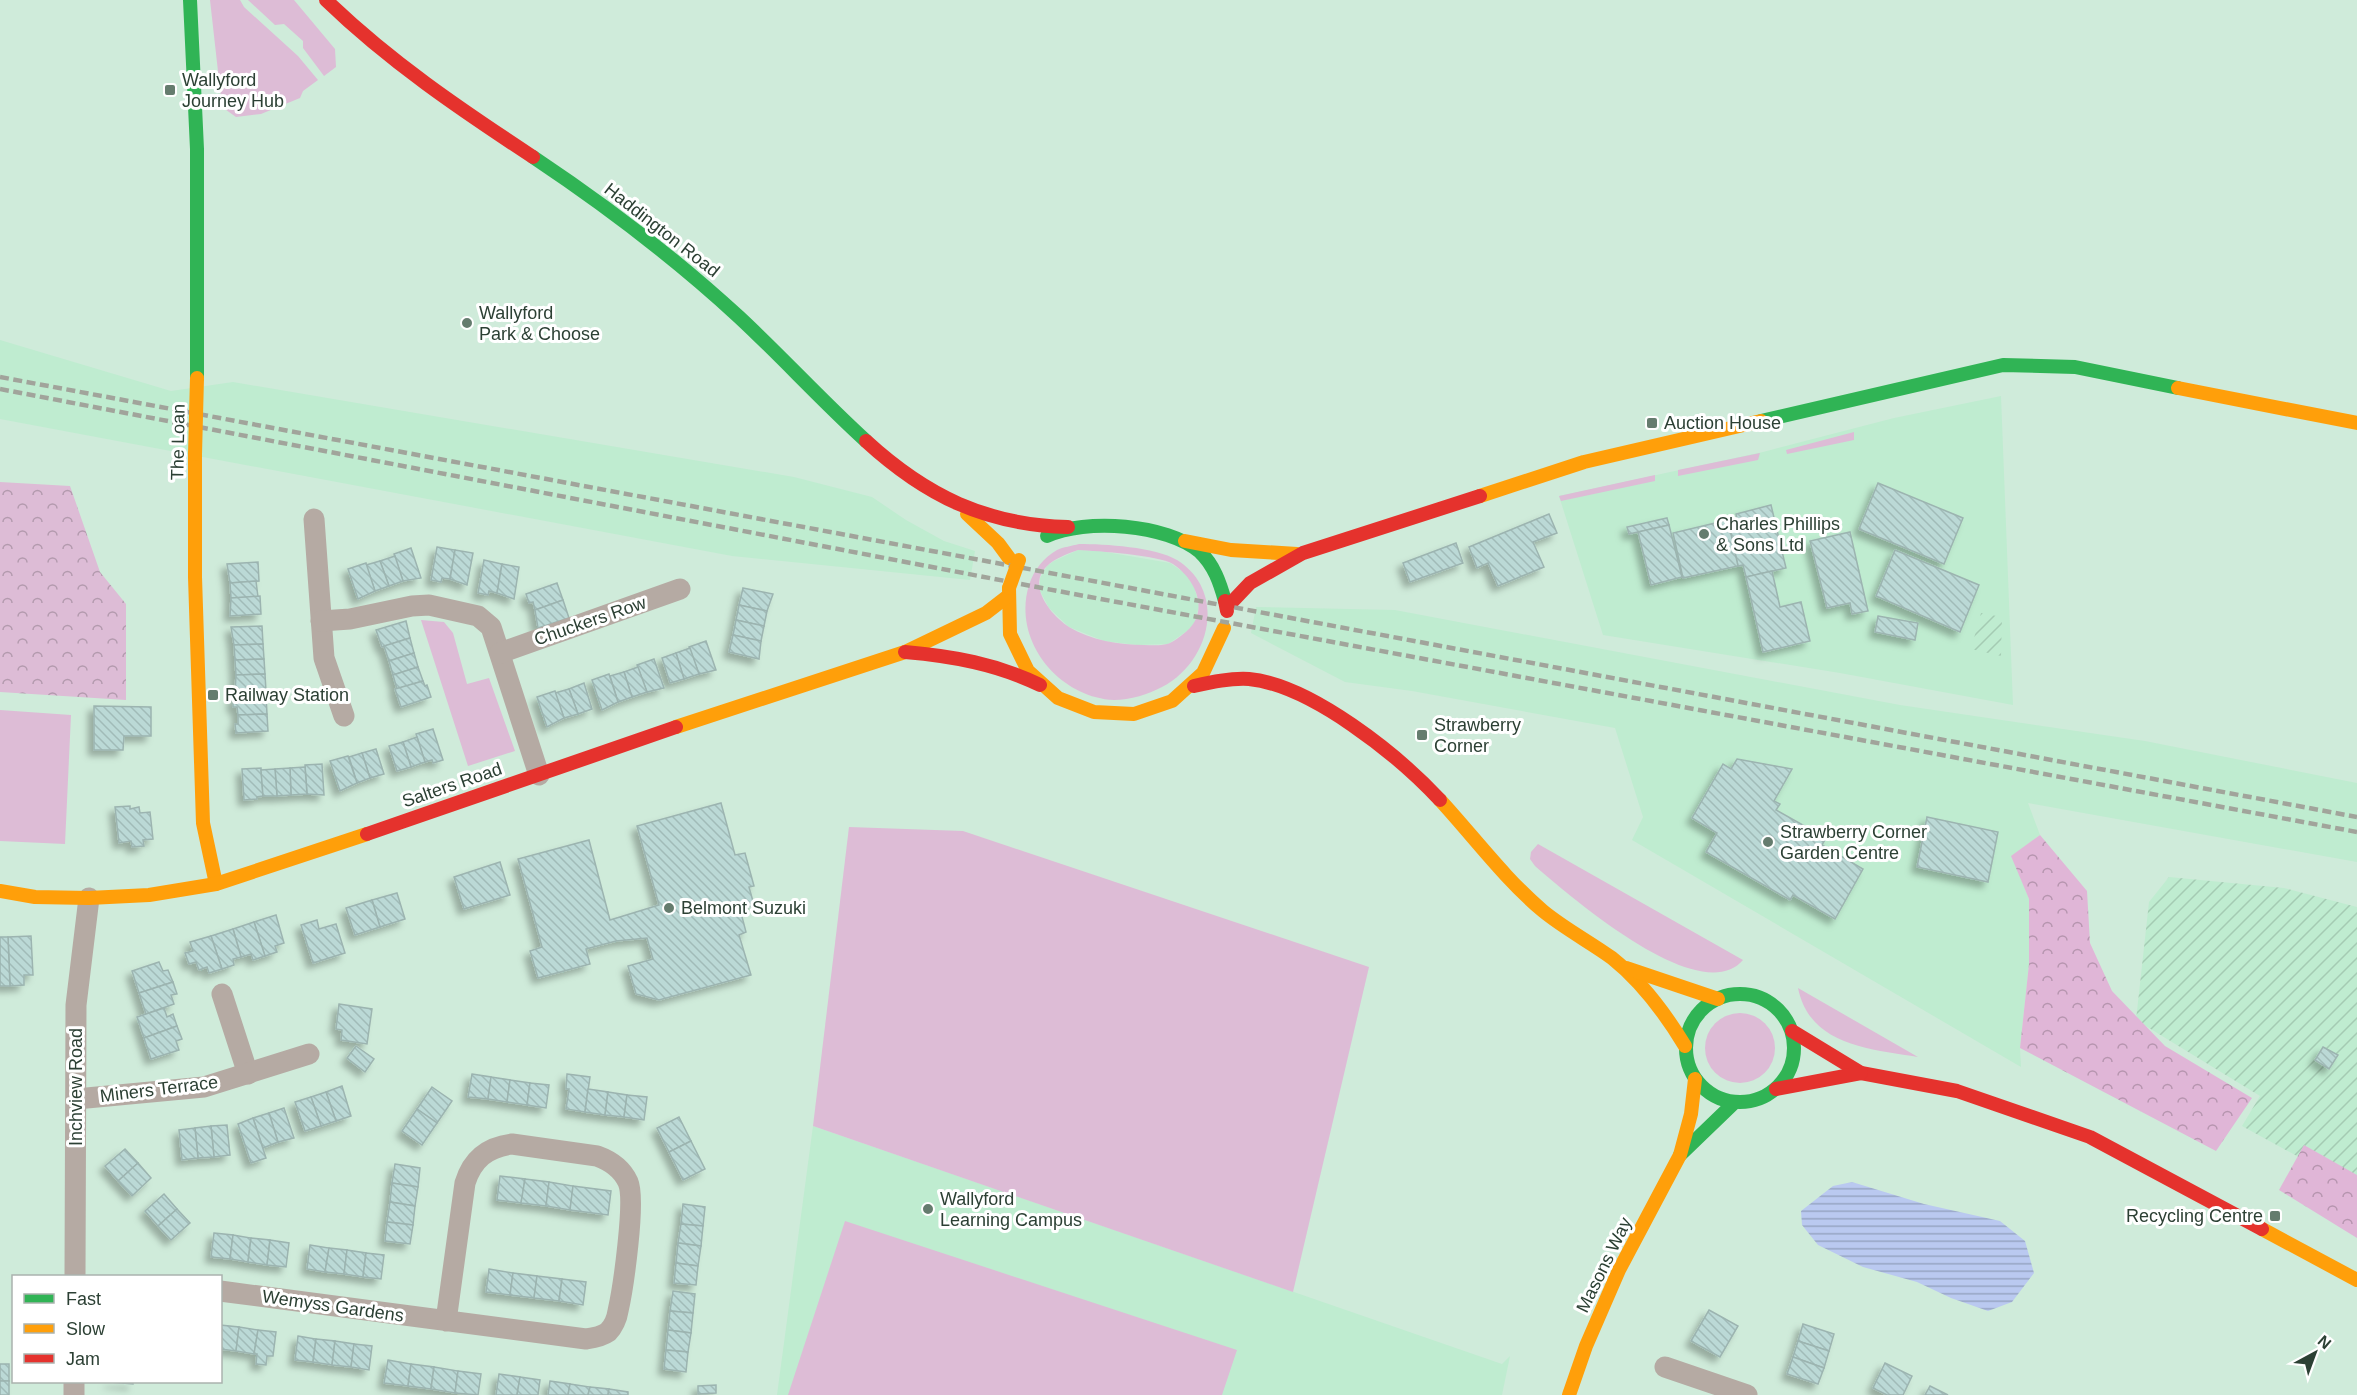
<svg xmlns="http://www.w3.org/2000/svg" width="2357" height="1395" viewBox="0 0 2357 1395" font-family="Arial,sans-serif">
<defs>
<pattern id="industrial-furrows" width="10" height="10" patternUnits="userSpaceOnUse" patternTransform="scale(1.5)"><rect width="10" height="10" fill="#bfecd0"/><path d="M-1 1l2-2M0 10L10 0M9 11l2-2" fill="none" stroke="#a4cbb3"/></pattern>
<pattern id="forest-crowns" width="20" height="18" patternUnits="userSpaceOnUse" patternTransform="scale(1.5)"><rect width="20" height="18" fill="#e0b6d7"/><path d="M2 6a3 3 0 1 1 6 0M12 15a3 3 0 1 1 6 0" fill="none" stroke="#b695af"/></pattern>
<pattern id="park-crowns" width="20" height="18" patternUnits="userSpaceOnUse" patternTransform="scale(1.5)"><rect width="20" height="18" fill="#ddbcd6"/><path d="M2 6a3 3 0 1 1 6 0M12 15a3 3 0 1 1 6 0" fill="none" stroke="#b39aae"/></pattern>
<pattern id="water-rules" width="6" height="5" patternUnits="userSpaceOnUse" patternTransform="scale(1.5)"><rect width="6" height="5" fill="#bac9f0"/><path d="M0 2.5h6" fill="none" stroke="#97a5c3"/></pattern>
<pattern id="building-back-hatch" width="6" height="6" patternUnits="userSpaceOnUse" patternTransform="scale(1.5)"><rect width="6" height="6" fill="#bbd9d6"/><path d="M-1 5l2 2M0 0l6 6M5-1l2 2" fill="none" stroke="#a1bbb8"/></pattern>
<filter id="shadow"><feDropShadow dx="-5.5" dy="5.5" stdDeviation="3" flood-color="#0004"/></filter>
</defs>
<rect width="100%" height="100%" fill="#cfebda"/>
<!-- built -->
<g fill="#bfecd0">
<polygon points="0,340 171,391 233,382 794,477 872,497 906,520 944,541 975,551 970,580 732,556 0,419"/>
<polygon points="2001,396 2013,705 1840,673 1603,635 1559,496 1763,452 1894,418"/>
<polygon points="1078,550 1100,551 1170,563 1189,576 1194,585 1199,606 1195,622 1190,629 1168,644 1137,645 1104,641 1069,627 1049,608 1040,591 1040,578 1047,566 1054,561"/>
<polygon points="1256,607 1395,610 1900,705 2145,741 2357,783 2357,862 2028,803 2040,835 2012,856 2029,899 2029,964 2020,1048 2021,1067 1632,840 1643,817 1615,728 1412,691 1345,682 1251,633"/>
<polygon points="813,1126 1502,1364 1510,1356 1502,1395 777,1395"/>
</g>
<!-- industrial -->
<g fill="url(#industrial-furrows)">
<polygon points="1981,613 2002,617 2001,656 1971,649"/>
<polygon points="2169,877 2284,888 2357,907 2357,1189 2242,1126 2260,1096 2136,1020 2149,902"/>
</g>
<!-- green -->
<g fill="#ddbcd6" fill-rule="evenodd">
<polygon points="210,0 240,0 244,7 298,56 318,80 303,91 300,98 261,114 236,117 222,107"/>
<polygon points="248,0 294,0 335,49 336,67 324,76 303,48 303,41 284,24 275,25"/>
<polygon points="1854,432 1854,440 1787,454 1786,450"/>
<polygon points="1760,453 1758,460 1678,476 1678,470"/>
<polygon points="1655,475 1655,481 1561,501 1559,496"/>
<path d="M1079,544C1105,544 1155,547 1177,560C1228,592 1210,662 1162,687C1149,694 1130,700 1114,700C1058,697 1012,640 1029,585C1034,570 1043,558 1057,550C1063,547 1072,546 1079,544ZM1078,550C1098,551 1158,555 1173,564C1198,581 1211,615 1182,635C1178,638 1172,643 1167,644C1160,646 1151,645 1144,645C1120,645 1090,640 1069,627C1052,616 1027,587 1046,567C1055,558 1067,554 1078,550Z"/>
<polygon points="421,620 444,622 453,633 467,684 489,678 515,751 468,766"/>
<polygon points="0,710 71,715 65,844 0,841"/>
<polygon points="849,827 963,831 1369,967 1293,1292 813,1126"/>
<path d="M1538,844L1743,960C1700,1010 1569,895 1535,866L1530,859L1531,852Z"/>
<path d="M1798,988L1918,1057C1870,1049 1810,1046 1798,988Z"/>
<circle cx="1740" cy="1048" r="35"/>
<polygon points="845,1221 1237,1350 1222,1395 788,1395"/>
</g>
<!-- forest -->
<g fill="url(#forest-crowns)">
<polygon points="2040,835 2087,891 2090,943 2112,991 2165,1046 2252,1098 2216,1151 2020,1048 2029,964 2029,899 2011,856"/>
<polygon points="2304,1145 2357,1175 2357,1238 2279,1190"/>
</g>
<!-- park -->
<polygon fill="url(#park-crowns)" points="0,482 70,486 100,572 126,604 126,700 0,692"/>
<!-- water -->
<polygon fill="url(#water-rules)" points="1852,1182 1924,1204 2000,1221 2025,1241 2034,1273 2012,1302 1988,1311 1951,1298 1917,1282 1863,1267 1818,1245 1802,1225 1801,1211 1833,1186"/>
<!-- building -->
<g fill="url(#building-back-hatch)" stroke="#9cb4b0" stroke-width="1.5" filter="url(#shadow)">
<polygon points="1878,483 1963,518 1944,564 1859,529"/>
<polygon points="1771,505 1786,568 1746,577 1743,565 1738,566 1728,525 1738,523 1736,514"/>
<polygon points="1549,514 1557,533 1533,542 1544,567 1498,586 1488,563 1477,568 1469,547"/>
<polygon points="1667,518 1669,525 1629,534 1627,527"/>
<polygon points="1728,520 1738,566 1683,578 1673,533"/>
<polygon points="1669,525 1682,577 1651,585 1638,532"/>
<polygon points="1850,532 1868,611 1852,614 1850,603 1827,608 1810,541"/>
<polygon points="1456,543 1463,563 1410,582 1403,563"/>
<polygon points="437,547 455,550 450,579 442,578 441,582 431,580"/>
<polygon points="411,548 421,578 403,581 394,554"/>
<polygon points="455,550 473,553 467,585 450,579"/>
<polygon points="1895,550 1979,585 1960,632 1876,596"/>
<polygon points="395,556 403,581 389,586 380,561"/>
<polygon points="484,560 502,564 497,593 489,591 488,595 478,593"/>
<polygon points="380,561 389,586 375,591 366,565"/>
<polygon points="258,562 259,581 230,583 227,564"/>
<polygon points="366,563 375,591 358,599 348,569"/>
<polygon points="502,564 519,567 514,599 497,593"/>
<polygon points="1772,571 1780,607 1801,602 1810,641 1763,652 1746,577"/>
<polygon points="256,581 258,597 231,598 230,583"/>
<polygon points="557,583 563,600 535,610 533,602 529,603 526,594"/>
<polygon points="743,588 773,594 767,611 739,605"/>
<polygon points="260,596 261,614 230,616 231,598"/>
<polygon points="563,600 569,618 538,628 535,610"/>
<polygon points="739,605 767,611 764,626 736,620"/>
<polygon points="1878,616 1918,623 1915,640 1875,632"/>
<polygon points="736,620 764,626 761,641 733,635"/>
<polygon points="406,621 410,638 382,647 376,630"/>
<polygon points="262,626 263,644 234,645 231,627"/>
<polygon points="733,635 761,641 759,659 729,652"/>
<polygon points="410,638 414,653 389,661 384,646"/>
<polygon points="706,641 716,670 699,674 689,647"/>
<polygon points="263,644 264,659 235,660 234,645"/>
<polygon points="690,648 699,674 684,679 676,653"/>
<polygon points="414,653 418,667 393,675 389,661"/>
<polygon points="676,653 684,679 670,683 662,658"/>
<polygon points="264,659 265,674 236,675 235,660"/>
<polygon points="654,659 664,688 647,692 637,665"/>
<polygon points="418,667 423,681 397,689 393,675"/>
<polygon points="638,667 647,692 632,697 624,672"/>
<polygon points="624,672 632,697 618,702 610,676"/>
<polygon points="265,674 266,691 235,693 236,675"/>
<polygon points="609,674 618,702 602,710 592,680"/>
<polygon points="423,681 425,686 427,685 431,697 401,707 395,689"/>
<polygon points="584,683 592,709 578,714 569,689"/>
<polygon points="569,689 578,714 564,718 555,693"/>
<polygon points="555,691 564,718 547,727 537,697"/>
<polygon points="266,695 267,714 238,715 237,707 233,707 233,697"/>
<polygon points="94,706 151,707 151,736 124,736 123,750 94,750"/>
<polygon points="267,714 268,731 236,733 235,724 238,724 238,715"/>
<polygon points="433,729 443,760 433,763 432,760 425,762 416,734"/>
<polygon points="417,737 425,762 411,767 403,742"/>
<polygon points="403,742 411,767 397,771 389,746"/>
<polygon points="376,749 384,774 370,778 362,753"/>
<polygon points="362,753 370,778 357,783 349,757"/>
<polygon points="348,756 357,783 340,791 330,761"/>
<polygon points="1737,759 1792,769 1774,801 1780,804 1776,810 1826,838 1822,845 1863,869 1835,919 1793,895 1790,900 1706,852 1717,833 1692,818 1723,764 1731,769"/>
<polygon points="322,764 324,795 307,794 305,765"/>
<polygon points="305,767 307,794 291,795 290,768"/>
<polygon points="261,768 263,796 257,797 257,799 244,800 242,769"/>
<polygon points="290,768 291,795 277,796 275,769"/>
<polygon points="275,769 277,796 263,796 261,770"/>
<polygon points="721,803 735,855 745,853 754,886 749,887 754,905 740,909 746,932 739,935 751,975 659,1000 636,994 628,966 653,959 647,938 616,941 586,949 590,964 538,978 530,951 542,947 518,859 589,840 610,920 659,905 637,826"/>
<polygon points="130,806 130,809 139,807 140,813 150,812 153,839 143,840 144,846 132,847 131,841 119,843 115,807"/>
<polygon points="1927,817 1998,832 1988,882 1917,867"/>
<polygon points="500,862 510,895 464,909 454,877"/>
<polygon points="397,893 405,919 380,927 372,900"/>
<polygon points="372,900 380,927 355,935 346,908"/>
<polygon points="276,915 284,943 275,946 277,952 265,956 254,922"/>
<polygon points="317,920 319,929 336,924 345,953 313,963 301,925"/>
<polygon points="254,922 265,956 253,960 251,954 241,957 233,929"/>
<polygon points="233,929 241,957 233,959 234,965 222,969 211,936"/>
<polygon points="31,936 33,975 24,975 24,985 10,986 8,937"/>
<polygon points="211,936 222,969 209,973 207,967 199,970 196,962 189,964 185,953 193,951 190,942"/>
<polygon points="0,937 8,937 10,986 0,986"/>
<polygon points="159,962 163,971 168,970 173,982 139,993 132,971"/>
<polygon points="173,982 177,994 171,995 174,1004 146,1014 139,993"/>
<polygon points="339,1004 372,1009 367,1044 341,1040 342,1030 336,1029"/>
<polygon points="164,1008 167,1017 173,1014 177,1026 144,1038 137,1017"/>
<polygon points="177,1026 182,1039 176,1041 179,1050 151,1059 144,1038"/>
<polygon points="356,1046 374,1059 365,1072 347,1058"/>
<polygon points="2323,1047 2338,1055 2329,1069 2315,1060"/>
<polygon points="472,1074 491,1077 488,1099 468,1097"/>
<polygon points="567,1074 590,1077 585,1112 566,1109 569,1089 566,1089"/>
<polygon points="491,1077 510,1080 507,1102 488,1099"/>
<polygon points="510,1080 530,1083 527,1105 507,1102"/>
<polygon points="530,1083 549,1085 546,1108 527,1105"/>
<polygon points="342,1086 351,1116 336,1121 326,1092"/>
<polygon points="432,1087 452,1101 437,1123 417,1109"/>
<polygon points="588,1089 608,1092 605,1115 585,1112"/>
<polygon points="326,1092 336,1121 321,1126 311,1097"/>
<polygon points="608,1092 627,1095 624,1117 605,1115"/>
<polygon points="627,1095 647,1097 644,1120 624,1117"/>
<polygon points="311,1097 321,1126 305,1131 295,1102"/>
<polygon points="284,1108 294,1138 278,1142 269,1113"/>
<polygon points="417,1109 437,1123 422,1145 402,1131"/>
<polygon points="269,1113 278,1142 263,1148 253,1118"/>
<polygon points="679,1117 691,1141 669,1152 657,1128"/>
<polygon points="253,1118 266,1158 251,1163 238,1124"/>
<polygon points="227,1125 230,1155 214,1157 211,1126"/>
<polygon points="211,1126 214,1157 198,1158 195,1128"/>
<polygon points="195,1128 198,1158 182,1160 179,1130"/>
<polygon points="691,1141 705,1169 683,1180 669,1152"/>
<polygon points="125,1149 138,1163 118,1181 105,1166"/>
<polygon points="138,1163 151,1178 132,1196 118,1181"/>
<polygon points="395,1164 420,1168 418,1187 392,1183"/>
<polygon points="500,1176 525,1179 521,1203 497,1200"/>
<polygon points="525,1179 549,1182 546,1206 521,1203"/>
<polygon points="549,1182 573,1186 570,1210 546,1206"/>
<polygon points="392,1183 418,1187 415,1206 390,1202"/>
<polygon points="573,1186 611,1191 608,1215 570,1210"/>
<polygon points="164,1194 177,1209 158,1226 145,1211"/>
<polygon points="390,1202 415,1206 413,1225 387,1222"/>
<polygon points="683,1204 705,1207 703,1226 681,1224"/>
<polygon points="177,1209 190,1223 171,1240 158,1226"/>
<polygon points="387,1222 413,1225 410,1244 385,1241"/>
<polygon points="681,1224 703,1226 701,1246 678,1243"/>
<polygon points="214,1233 233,1235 230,1259 211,1257"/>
<polygon points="233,1235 251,1238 248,1262 230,1259"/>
<polygon points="251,1238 270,1240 267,1265 248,1262"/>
<polygon points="270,1240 289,1243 286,1267 267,1265"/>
<polygon points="678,1243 701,1246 698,1266 676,1263"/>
<polygon points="310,1245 329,1248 325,1272 307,1269"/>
<polygon points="329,1248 347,1250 344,1274 325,1272"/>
<polygon points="347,1250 366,1253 363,1277 344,1274"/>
<polygon points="366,1253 384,1255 381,1279 363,1277"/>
<polygon points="676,1263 698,1266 696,1285 674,1283"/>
<polygon points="489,1269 513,1273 510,1295 486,1292"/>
<polygon points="513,1273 537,1276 534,1298 510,1295"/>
<polygon points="537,1276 562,1279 559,1301 534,1298"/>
<polygon points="562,1279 586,1282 583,1305 559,1301"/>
<polygon points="673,1291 695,1294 693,1313 670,1311"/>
<polygon points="1709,1310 1738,1326 1720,1357 1691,1341"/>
<polygon points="670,1311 693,1313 691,1333 668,1330"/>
<polygon points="1803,1324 1834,1334 1829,1351 1798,1341"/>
<polygon points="220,1325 239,1327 236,1351 220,1349"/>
<polygon points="239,1327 258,1330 254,1354 236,1351"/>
<polygon points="258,1330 276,1332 273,1356 267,1356 266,1365 256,1364 257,1354 254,1354"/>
<polygon points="668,1330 691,1333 688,1352 666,1350"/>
<polygon points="298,1336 316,1339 313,1362 295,1360"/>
<polygon points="316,1339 335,1341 332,1365 313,1362"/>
<polygon points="335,1341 354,1344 351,1367 332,1365"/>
<polygon points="1798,1341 1829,1351 1824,1368 1793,1357"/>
<polygon points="354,1344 372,1346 369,1370 351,1367"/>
<polygon points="666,1350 688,1352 686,1372 664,1369"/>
<polygon points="1793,1357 1824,1368 1818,1384 1787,1374"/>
<polygon points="388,1360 411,1364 408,1386 384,1383"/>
<polygon points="1885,1363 1912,1376 1903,1395 1887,1395 1873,1388"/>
<rect x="0" y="1364" width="9" height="17"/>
<polygon points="411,1364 434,1367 431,1389 408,1386"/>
<polygon points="434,1367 458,1371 455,1393 431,1389"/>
<polygon points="458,1371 481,1374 478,1395 455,1393"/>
<polygon points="499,1374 520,1377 517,1395 496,1395"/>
<polygon points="520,1377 540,1380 538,1395 517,1395"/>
<rect x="0" y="1381" width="9" height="14"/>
<polygon points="550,1381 570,1384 568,1395 548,1395"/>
<polygon points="109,1382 133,1382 133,1384"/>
<polygon points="570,1384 590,1387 588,1395 568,1395"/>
<polygon points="716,1385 716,1393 698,1394 698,1386"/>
<polygon points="1930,1386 1948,1395 1925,1395"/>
<polygon points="590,1387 609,1389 608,1395 588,1395"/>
<polygon points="609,1389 628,1392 628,1395 608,1395"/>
</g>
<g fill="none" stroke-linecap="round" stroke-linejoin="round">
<!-- street -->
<g stroke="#b5aaa3" stroke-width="21">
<polyline points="314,519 324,658 344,716"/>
<polyline points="321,621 350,619 412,606 429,605 478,616 491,627 539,775"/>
<polyline points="500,653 680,589"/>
<polyline points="222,994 248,1074"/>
<polyline points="76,1099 204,1087 309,1054"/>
<polyline points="75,1276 76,1005 89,898"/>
<path d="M220,1291L586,1339C593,1338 601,1337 608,1332C613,1327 617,1318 618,1311C623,1289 636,1200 628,1182C622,1169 611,1161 597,1156L512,1144C487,1147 472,1160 465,1183L446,1321"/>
<polyline points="1665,1367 1747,1395"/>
<polyline points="74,1395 74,1382"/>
</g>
<!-- fast -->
<g stroke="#30b455" stroke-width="14">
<polyline points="190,0 197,149 197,378"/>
<path d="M533,157C605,205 675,258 739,317C782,357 822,401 866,441"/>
<polyline points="1761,421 2003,365 2075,367 2178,388"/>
<path d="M1047,536C1085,518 1167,524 1200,552C1214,565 1220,583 1225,601"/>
<circle cx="1740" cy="1048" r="54"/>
<polyline points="1680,1155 1735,1102"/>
</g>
<!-- slow -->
<g stroke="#ff9f0a" stroke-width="14">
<polyline points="2178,388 2357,423"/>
<polyline points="195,454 195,577 203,823 216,884"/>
<polyline points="1480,496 1584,462 1761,421"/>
<polyline points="967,514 998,543 1009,558"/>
<polyline points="1185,541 1231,550 1297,554"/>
<polyline points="1009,588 1010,634 1028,671 1058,698 1094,712 1134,714 1172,701 1203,673 1224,628"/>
<polyline points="676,727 905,652 986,613 1008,596"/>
<path d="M1440,800C1474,837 1505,879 1543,911C1565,929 1590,942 1612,958C1642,982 1665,1013 1685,1046"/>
<polyline points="0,891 35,897 89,898 149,895 216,884 367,834"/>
<polyline points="1626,968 1718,999"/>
<polyline points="2262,1229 2357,1280"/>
<polyline points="1569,1395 1586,1346 1619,1270 1680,1155 1691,1114 1695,1079"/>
</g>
<!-- jam -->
<g stroke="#e5322d" stroke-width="14">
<path d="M326,0C389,61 460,109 533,157"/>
<path d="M866,441C926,496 986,525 1068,527"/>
<polyline points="1232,602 1250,583 1303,553 1480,496"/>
<path d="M905,652C952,656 997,664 1040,685"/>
<path d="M1194,686C1212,682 1230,678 1249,679C1311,685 1398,755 1440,800"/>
<polyline points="367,834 676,727"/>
<polyline points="1792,1031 1861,1073 1957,1091 2090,1137 2262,1229"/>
<polyline points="1776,1089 1861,1073"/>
</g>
<!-- rail -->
<g stroke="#a1a49b" stroke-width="4.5" stroke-dasharray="9 4.5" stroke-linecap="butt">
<polyline points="0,377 2357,817"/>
<polyline points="0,389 1047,589 2357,832"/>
</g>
<!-- slow-bridge -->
<g stroke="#ff9f0a" stroke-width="14">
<polyline points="195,454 197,378"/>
<polyline points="1009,588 1019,560"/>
</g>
<!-- jam-bridge -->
<polyline stroke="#e5322d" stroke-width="14" points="1225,601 1227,611"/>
</g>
<!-- markers -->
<g fill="#657c6e" stroke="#fff" stroke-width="2">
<rect x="164" y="84" width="12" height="12" rx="3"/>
<circle cx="467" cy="323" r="6"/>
<rect x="1646" y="417" width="12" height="12" rx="3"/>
<circle cx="1704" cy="534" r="6"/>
<rect x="207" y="689" width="12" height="12" rx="3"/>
<rect x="1416" y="729" width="12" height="12" rx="3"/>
<circle cx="1768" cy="842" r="6"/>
<circle cx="669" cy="908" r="6"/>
<circle cx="928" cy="1209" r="6"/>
<rect x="2269" y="1210" width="12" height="12" rx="3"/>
</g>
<g text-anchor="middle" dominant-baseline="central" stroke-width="6" stroke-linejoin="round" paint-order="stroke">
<!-- poi labels -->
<g font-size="18" fill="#2c4034" stroke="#fff" text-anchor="start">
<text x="182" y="80">Wallyford<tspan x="182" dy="21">Journey Hub</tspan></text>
<text x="479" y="313">Wallyford<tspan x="479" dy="21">Park &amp; Choose</tspan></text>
<text x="1664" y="423">Auction House</text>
<text x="1716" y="524">Charles Phillips<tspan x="1716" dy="21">&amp; Sons Ltd</tspan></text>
<text x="225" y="695">Railway Station</text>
<text x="1434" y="725">Strawberry<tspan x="1434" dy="21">Corner</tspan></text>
<text x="1780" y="832">Strawberry Corner<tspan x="1780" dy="21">Garden Centre</tspan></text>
<text x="681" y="908">Belmont Suzuki</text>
<text x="940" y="1199">Wallyford<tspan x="940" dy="21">Learning Campus</tspan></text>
<text x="2263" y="1216" text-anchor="end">Recycling Centre</text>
</g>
<!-- street labels -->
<g font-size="18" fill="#2c4034" stroke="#fff">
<text transform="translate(662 230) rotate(38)">Haddington Road</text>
<text transform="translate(178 442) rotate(-89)">The Loan</text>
<text transform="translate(590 621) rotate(-19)">Chuckers Row</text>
<text transform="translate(452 785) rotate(-19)">Salters Road</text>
<text transform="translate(76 1087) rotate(-90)">Inchview Road</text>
<text transform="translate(159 1089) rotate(-7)">Miners Terrace</text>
<text transform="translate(1604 1265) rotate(-64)">Masons Way</text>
<text transform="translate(333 1306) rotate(8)">Wemyss Gardens</text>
</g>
</g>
<!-- legend -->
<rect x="12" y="1275" width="210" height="108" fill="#ffffff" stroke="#abb3ae" stroke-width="1.5"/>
<rect x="24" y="1294" width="30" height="9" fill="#30b455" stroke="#abb3ae" stroke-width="1.5"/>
<text x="66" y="1305" font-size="18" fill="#2c4034">Fast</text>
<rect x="24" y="1324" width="30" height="9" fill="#ff9f0a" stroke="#abb3ae" stroke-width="1.5"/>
<text x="66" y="1335" font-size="18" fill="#2c4034">Slow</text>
<rect x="24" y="1354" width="30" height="9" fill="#e5322d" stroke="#abb3ae" stroke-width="1.5"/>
<text x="66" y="1365" font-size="18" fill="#2c4034">Jam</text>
<!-- north arrow -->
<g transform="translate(2315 1353) rotate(41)" stroke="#ffffff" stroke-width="4.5" paint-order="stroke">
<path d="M0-4.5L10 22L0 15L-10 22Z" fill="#2c4034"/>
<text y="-9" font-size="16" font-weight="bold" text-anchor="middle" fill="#2c4034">N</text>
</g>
</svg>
